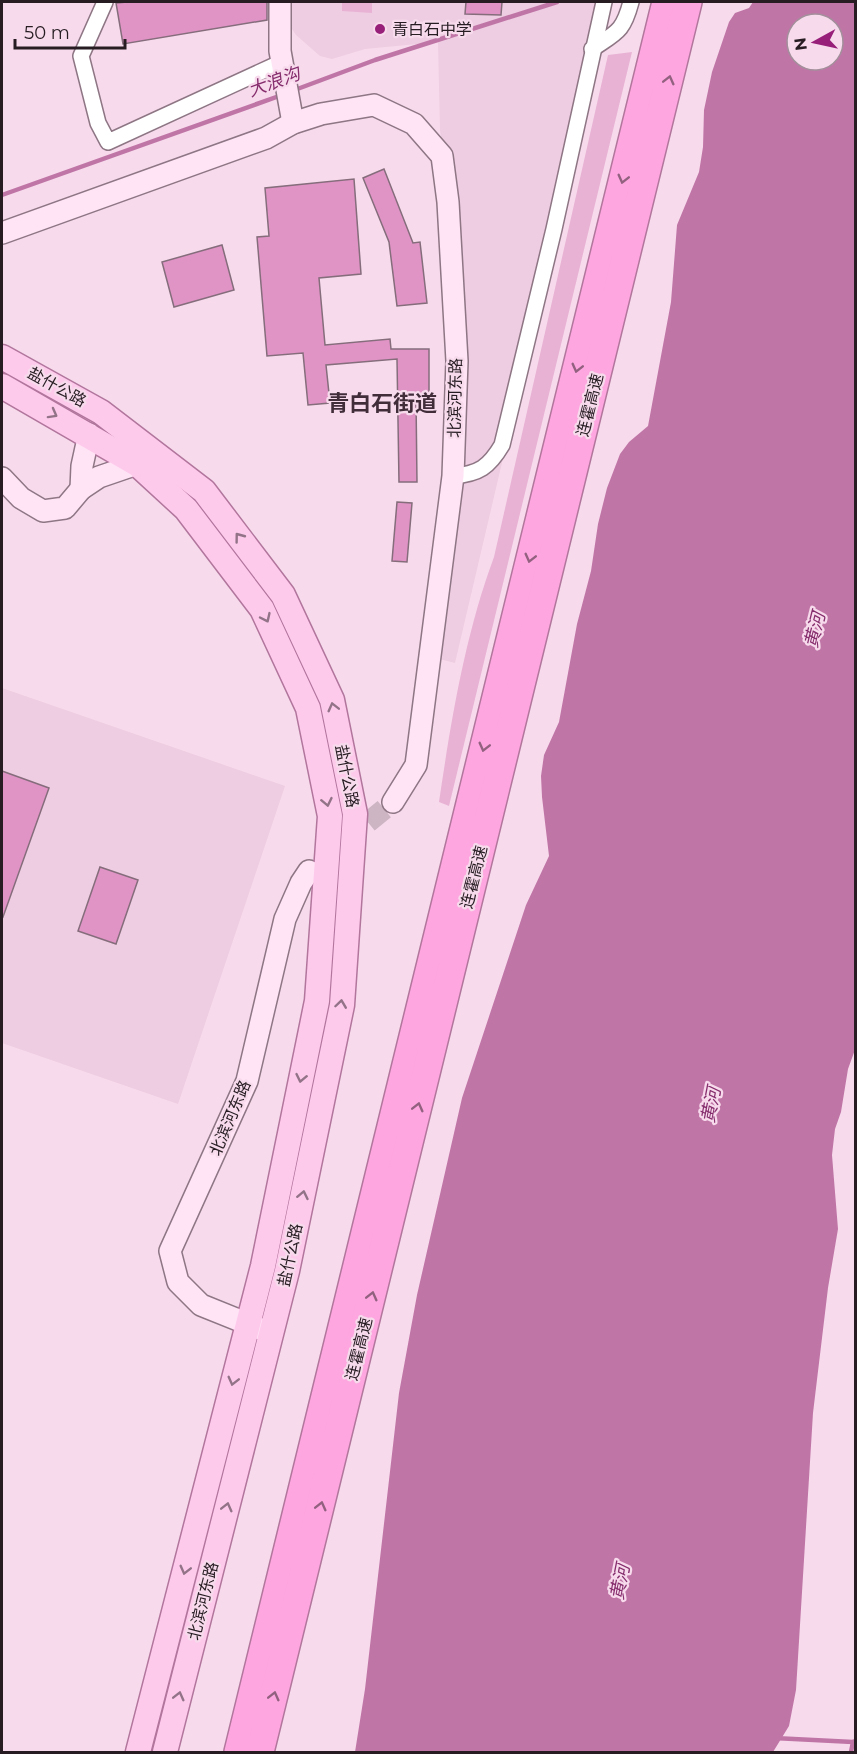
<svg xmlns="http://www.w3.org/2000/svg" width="857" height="1754" viewBox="0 0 857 1754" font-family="Montserrat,'Noto Sans SC',sans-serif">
<rect width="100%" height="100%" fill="#f7dbec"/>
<!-- built -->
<g fill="#eecce1">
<polygon points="290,2 610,2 455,663 424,655 455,438 455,240 440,130 438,42 365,49 332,59 320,56 296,35 288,23"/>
<polygon points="2,688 285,786 178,1104 2,1043"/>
</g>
<!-- green -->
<g fill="#e8b2d4">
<polygon points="342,2 372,2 372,13 342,11"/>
<path d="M632,52L449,806L439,802C451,721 465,635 494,557L608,55Z"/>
</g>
<!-- water -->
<path fill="#c075a7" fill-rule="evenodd" d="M753,2H856V1047L848,1069L841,1112L835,1129L832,1155L838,1229L828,1288L813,1413L796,1690L789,1726L773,1752H355L365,1689L399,1393L417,1295L462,1098L526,905L549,856L542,797L541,776L544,755L559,722L577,624L591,571L598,524L607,488L620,454L629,442L648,426L671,302L677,225L699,172L703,147L704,110L712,72L729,22L735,13L749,8ZM797,24H833V60H797Z"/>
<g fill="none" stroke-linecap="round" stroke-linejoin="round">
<!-- stream -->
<g stroke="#c075a7" stroke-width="4.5">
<polyline points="292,91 375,60 557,2"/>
<polyline points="2,195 282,95"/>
<polyline points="774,1738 853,1742 856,1741"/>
<polyline points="851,1752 853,1742"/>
</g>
</g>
<!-- building -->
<g fill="#e093c5" stroke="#856d7c" stroke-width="1.5">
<polygon points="127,2 267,2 267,20 123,44 116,3"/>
<polygon points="466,2 502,2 501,15 465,14"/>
<polygon points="384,169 413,243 420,242 427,303 397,306 389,242 363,178"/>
<polygon points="354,179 361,274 319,278 325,345 390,339 391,349 429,349 429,398 416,398 417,482 399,482 397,359 326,365 330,403 308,405 303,353 267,356 257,237 269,236 265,188"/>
<polygon points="222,245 234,290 174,307 162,262"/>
<polygon points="397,502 412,503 407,562 392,561"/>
<polygon points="2,771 49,788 3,917 2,916"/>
<polygon points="100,867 138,880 116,944 78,931"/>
</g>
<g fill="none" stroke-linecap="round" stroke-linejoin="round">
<!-- secondary-tunnel -->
<polyline stroke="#cdb5c4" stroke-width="21" stroke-dasharray="21 10" stroke-linecap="butt" points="344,842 393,802"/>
<!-- street casing -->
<g stroke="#8e7685" stroke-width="18">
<g id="street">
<polyline points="105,2 81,56 98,123 108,142 282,62"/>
<path d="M592,49C617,32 623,32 631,2"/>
<path d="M453,476C479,474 489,467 502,445L554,229L604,2"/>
</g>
</g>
<!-- secondary casing -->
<g stroke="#8e7685" stroke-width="24">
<g id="secondary">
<polyline points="280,2 280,51 293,123"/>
<polyline points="2,233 266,138 293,123 321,114 374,105 414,124 442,156 448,202 457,361 453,476 416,765 393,802"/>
<polyline points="89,434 82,466 81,489 99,477 137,464"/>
<polyline points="2,478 21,498 43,511 65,508 81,489"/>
<polyline points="263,1330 201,1305 178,1282 170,1251 247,1081 285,919 301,883 309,871"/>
</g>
</g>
<!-- primary casing -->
<g stroke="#b2769d" stroke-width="27">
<g id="primary">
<polyline points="2,357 101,412 204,491 283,595 332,700 355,814 342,1005 287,1271 165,1752"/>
<polyline points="2,386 137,464 186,509 262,609 308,708 330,816 317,1001 263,1266 138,1752"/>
</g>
</g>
<!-- highway casing -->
<g stroke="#b2769d" stroke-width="30">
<g id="highway">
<polyline points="238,1752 666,2"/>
<polyline points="260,1752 688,2"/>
</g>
</g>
<!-- street -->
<use href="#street" stroke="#fff" stroke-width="15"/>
<!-- secondary -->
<use href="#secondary" stroke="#ffe4f5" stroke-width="21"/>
<!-- primary -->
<use href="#primary" stroke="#fecaec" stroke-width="24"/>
<!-- highway -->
<use href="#highway" stroke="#fea6df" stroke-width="27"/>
</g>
<!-- one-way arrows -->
<defs><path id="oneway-chevron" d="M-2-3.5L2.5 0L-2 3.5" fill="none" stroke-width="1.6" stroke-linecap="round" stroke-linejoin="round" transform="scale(1.5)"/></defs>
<g stroke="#926180">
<use href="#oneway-chevron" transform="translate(669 80) rotate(-76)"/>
<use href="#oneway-chevron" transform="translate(623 179) rotate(104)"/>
<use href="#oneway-chevron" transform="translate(577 368) rotate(104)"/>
<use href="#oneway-chevron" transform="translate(530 558) rotate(104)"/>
<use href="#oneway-chevron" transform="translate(484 747) rotate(104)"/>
<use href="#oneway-chevron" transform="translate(418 1107) rotate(-76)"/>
<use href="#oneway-chevron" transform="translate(372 1296) rotate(-76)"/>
<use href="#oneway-chevron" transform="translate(321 1506) rotate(-76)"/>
<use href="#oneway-chevron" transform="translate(274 1696) rotate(-76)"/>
</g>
<g stroke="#927387">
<use href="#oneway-chevron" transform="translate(53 414) rotate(29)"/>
<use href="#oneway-chevron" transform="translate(239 537) rotate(-127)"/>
<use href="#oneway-chevron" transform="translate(266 618) rotate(65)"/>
<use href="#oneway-chevron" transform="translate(333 707) rotate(-104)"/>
<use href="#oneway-chevron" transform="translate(327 802) rotate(78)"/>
<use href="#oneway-chevron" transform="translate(341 1004) rotate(-82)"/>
<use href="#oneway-chevron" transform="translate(301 1078) rotate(102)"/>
<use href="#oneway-chevron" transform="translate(303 1195) rotate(-78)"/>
<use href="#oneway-chevron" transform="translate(233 1381) rotate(104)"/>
<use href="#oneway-chevron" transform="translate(227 1507) rotate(-76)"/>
<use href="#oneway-chevron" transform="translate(185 1570) rotate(104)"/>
<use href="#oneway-chevron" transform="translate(179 1696) rotate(-76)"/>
</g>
<!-- markers -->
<circle fill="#981f79" stroke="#f7dbec" stroke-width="2" cx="380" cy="29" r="6"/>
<g text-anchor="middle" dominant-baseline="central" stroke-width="4.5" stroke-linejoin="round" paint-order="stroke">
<!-- poi labels -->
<g font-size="16" fill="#261c22" stroke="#f7dbec" text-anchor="start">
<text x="392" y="29">青白石中学</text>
</g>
<!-- street labels -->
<g font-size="16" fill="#261c22" stroke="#f7dbec">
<text transform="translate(57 387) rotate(29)">盐什公路</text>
<text transform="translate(455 398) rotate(-89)">北滨河东路</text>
<text transform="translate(590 405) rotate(-76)">连霍高速</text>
<text transform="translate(347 776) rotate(79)">盐什公路</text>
<text transform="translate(474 877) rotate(-76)">连霍高速</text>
<text transform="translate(230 1118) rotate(-67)">北滨河东路</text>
<text transform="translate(290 1255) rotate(-78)">盐什公路</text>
<text transform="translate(359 1349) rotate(-76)">连霍高速</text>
<text transform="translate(203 1601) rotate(-76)">北滨河东路</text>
</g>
<!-- water labels -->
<g font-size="18" font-style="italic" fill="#862d6d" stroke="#f7dbec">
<text transform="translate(274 82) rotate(-20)">大浪沟</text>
<text transform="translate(815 630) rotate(-76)">黄河</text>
<text transform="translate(711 1105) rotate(-79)">黄河</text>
<text transform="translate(620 1582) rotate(-79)">黄河</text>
</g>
<!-- district labels -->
<g font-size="22" font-weight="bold" fill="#412d3a" stroke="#f7dbec">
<text x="382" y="403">青白石街道</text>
</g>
</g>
<!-- border -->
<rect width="857" height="1754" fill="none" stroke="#261c22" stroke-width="6"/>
<!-- north arrow -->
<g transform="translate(815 42) rotate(262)"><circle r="28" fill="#f7dbec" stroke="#a38f9b" stroke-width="1.5"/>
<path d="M0-4.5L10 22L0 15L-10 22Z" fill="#981f79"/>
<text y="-9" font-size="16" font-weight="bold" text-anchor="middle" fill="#261c22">N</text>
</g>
<!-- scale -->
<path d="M15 39v9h110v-9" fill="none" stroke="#261c22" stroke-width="3"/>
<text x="24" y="39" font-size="18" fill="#261c22" stroke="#f7dbec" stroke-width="4.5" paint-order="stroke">50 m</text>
</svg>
